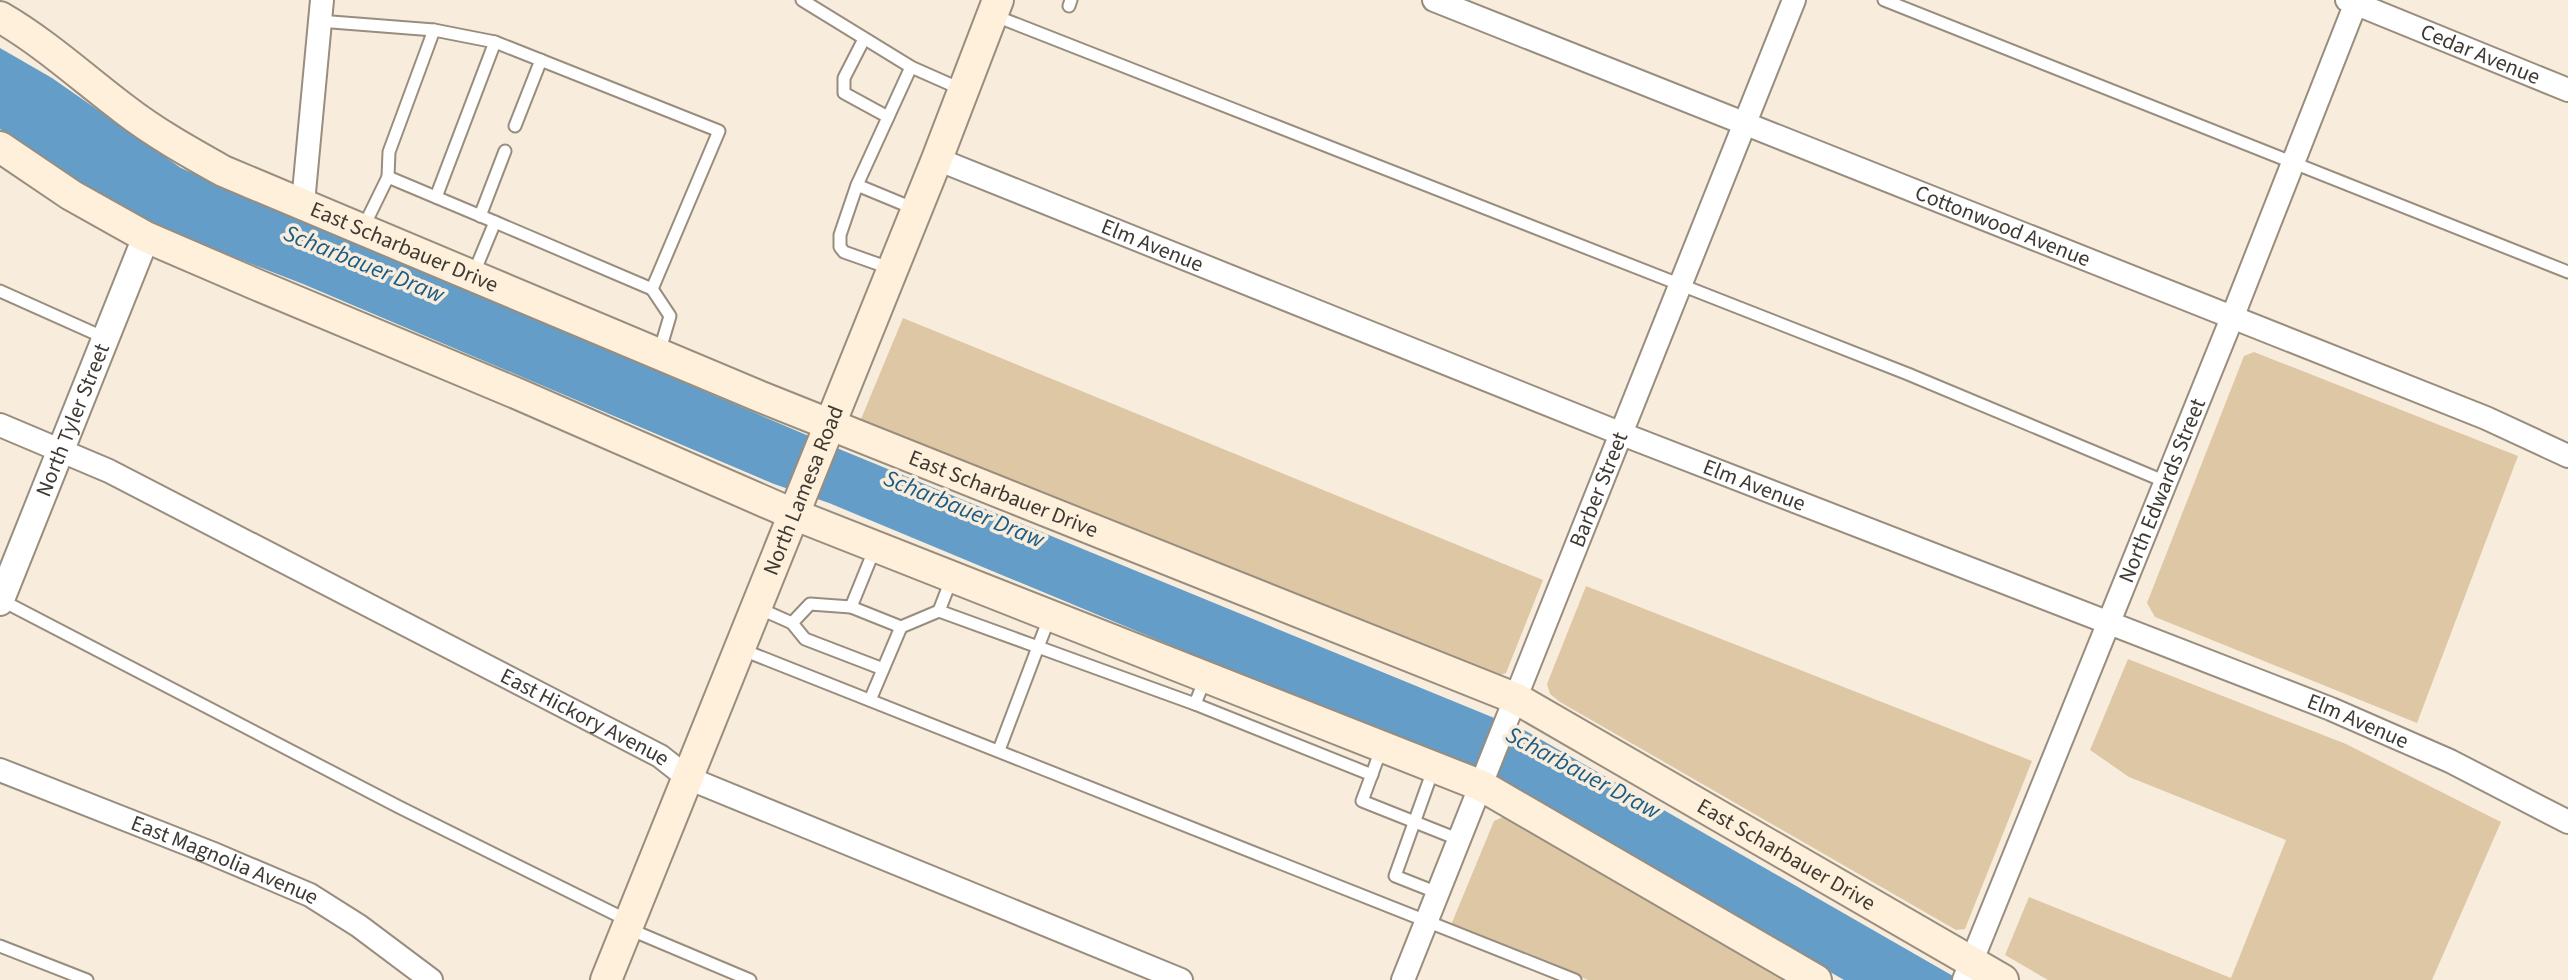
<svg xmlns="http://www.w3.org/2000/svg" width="2568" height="980" viewBox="0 0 2568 980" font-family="'Source Sans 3',sans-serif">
<rect width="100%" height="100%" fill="#f8eddc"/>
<!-- green -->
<g fill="#dec7a4">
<polygon points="903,318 1543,580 1506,673 1490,679 865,427 861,419"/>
<polygon points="2254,352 2518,456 2417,723 2155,617 2147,603 2244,356"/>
<polygon points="1586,586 2032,761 1965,929 1956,930 1560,702 1550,694 1547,684"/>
<polygon points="2128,659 2346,744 2501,822 2432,980 2048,980 2005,955 2029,897 2231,978 2286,840 2129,777 2090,750"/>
<polygon points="1505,816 1787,980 1588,980 1451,925 1494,821"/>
</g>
<!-- water -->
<polygon fill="#649dc7" points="0,48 52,78 181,168 844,451 1526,731 1960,980 1844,980 1504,784 829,503 774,484 303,284 123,214 0,129"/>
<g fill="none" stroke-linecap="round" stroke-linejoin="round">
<!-- service casing -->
<g stroke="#988d7e" stroke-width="15">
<g id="service">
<polyline points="802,0 911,67 963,90"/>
<polyline points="1884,0 2568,272"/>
<polyline points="1069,6 1071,0"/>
<polyline points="993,15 1908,374 2166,482"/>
<polyline points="319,21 434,30 389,152 388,177"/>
<polyline points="434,30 495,42 436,197"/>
<polyline points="864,39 844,78 844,93 888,117"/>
<polyline points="515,126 541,60"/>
<polyline points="857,185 911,67"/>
<polyline points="480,216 505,151"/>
<polyline points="495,222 652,289 719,131 495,42"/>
<polyline points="363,228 388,177 495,222 473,275"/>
<polyline points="892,269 844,252 840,247 840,235 857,185 915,209"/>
<polyline points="652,289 670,316 659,353"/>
<polyline points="0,291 105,338"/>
<polyline points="1,600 399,807 629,921"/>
<polyline points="756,607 792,623"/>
<polyline points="851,607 875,548"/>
<polyline points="939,611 1038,647 999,750"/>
<polyline points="1050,616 1038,647 1195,704 1205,679"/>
<polyline points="743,650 1575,980"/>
<polyline points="883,669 805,639 792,623 810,604 851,607 901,627 939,611 951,580"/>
<polyline points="870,700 901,627"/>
<polyline points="1195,704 1372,775"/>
<polyline points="1382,747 1362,801 1460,840"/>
<polyline points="1433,770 1395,876 1438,893"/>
<polyline points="629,929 750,980"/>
<polyline points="0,946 87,980"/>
</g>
</g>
<!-- minor casing -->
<g stroke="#988d7e" stroke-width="26">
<g id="minor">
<path id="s1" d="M1434,0L2486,418L2568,456"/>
<path id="s2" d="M2347,0L2568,90"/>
<path id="s3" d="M937,159L1622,434L2331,709L2450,761L2568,822"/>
<polyline points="303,203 322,0"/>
<path id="s4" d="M0,425L109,471L660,756L688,778L1181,980"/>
<path id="s5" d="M0,770L211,853L310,895L359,926L431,980"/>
<path id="s6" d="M1403,980L1794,0"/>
<path id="s7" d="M1964,980L2232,318L2357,0"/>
</g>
</g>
<!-- tertiary casing -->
<g stroke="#988d7e" stroke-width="30">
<g id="tertiary">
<path id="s8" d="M0,602L146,237"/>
</g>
</g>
<!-- secondary casing -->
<g stroke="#988d7e" stroke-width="34">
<g id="secondary">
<path id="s9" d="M0,17C45,43 83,78 124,109C155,133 189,152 223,171L761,397L1517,699L2003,980"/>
<polyline points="0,147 71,195 146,237 255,284 518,394 793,514 1482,786 1816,980"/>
<path id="s10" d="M606,980L937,159L998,0"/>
</g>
</g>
<!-- service -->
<use href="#service" stroke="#fff" stroke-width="11"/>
<!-- minor -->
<use href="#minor" stroke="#fff" stroke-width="22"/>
<!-- tertiary -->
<use href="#tertiary" stroke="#fff" stroke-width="26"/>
<!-- secondary -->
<use href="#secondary" stroke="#fef0da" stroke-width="30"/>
</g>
<g text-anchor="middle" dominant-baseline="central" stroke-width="7" stroke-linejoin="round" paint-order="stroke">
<!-- street labels -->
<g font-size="22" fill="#3e3933" stroke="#f8eddc">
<text stroke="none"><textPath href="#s2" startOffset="144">Cedar Avenue</textPath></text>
<text stroke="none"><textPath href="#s1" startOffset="612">Cottonwood Avenue</textPath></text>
<text stroke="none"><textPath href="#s9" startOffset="468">East Scharbauer Drive</textPath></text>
<text stroke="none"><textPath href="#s3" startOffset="232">Elm Avenue</textPath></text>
<text stroke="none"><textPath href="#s8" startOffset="196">North Tyler Street</textPath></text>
<text stroke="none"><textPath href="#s3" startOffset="880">Elm Avenue</textPath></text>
<text stroke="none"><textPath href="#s10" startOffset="528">North Lamesa Road</textPath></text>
<text stroke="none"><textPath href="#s6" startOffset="528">Barber Street</textPath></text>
<text stroke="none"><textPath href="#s7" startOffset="528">North Edwards Street</textPath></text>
<text stroke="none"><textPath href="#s9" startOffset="1116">East Scharbauer Drive</textPath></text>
<text stroke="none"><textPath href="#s4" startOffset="654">East Hickory Avenue</textPath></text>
<text stroke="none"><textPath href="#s3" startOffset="1528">Elm Avenue</textPath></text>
<text stroke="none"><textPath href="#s9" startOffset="1980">East Scharbauer Drive</textPath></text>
<text stroke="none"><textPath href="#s5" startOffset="242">East Magnolia Avenue</textPath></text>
</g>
<!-- water labels -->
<g font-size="24" font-style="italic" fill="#1a5c85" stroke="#f8eddc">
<text transform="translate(364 264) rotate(22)">Scharbauer Draw</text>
<text transform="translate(964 509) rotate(22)">Scharbauer Draw</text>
<text transform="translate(1583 773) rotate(28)">Scharbauer Draw</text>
</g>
</g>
</svg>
